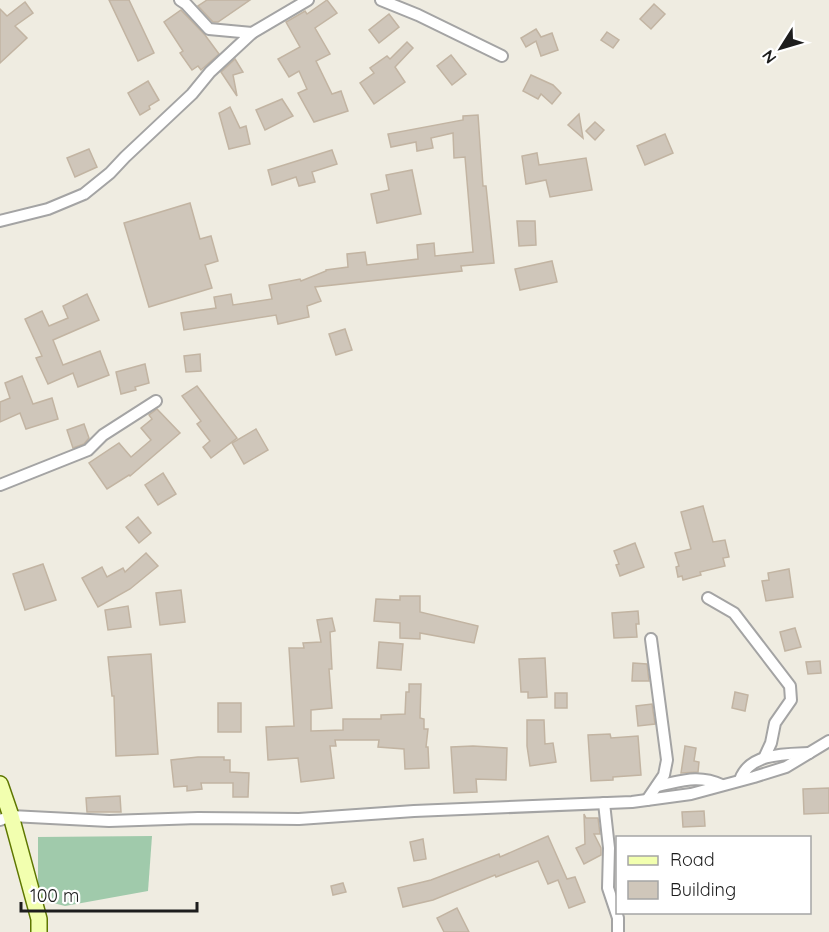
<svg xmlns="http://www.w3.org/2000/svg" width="829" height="932" viewBox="0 0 829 932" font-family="Quicksand,sans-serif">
<rect width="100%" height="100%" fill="#efece1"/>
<!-- cemetery -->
<polygon fill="#a0caab" points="152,836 148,891 65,906 38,899 38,837"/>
<!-- building -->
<g fill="#cfc6ba" stroke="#c2b4a2" stroke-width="1.5">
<polygon points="109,0 129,0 154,53 138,61"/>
<polygon points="207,0 250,0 218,22 213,22 198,6"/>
<polygon points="327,0 337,13 315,28 330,54 316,61 332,94 341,91 348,111 314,122 298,93 307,89 299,71 289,77 278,59 300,47 286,22 305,11 307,14"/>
<polygon points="25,2 33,13 15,26 27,38 0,63 0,9 7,16"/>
<polygon points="654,4 665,14 651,29 640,19"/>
<polygon points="181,10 205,35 219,54 201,70 198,66 192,70 180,53 183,51 164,22"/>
<polygon points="389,14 399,27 379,43 369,30"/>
<polygon points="536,29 541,37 552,33 558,50 541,56 536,41 526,47 521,38"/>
<polygon points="607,32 619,40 613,48 601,40"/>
<polygon points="407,42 413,48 395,67 405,82 374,104 360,83 374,73 370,68 387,56 390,59"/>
<polygon points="451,55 466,74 452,85 437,66"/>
<polygon points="235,59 243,72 233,75 237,96 221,72"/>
<polygon points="531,75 553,85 561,93 552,104 541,94 538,99 523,91"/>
<polygon points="148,81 159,100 149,106 150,109 140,115 128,93"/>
<polygon points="282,99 293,116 265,130 256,110"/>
<polygon points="230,107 240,128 246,126 250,144 229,149 219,113"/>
<polygon points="579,114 583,138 568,125"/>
<polygon points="478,115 483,186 486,186 494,263 461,266 462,271 315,287 321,301 307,306 309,317 278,324 276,315 184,330 181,313 216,308 214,297 231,294 233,305 272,299 269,285 300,279 301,281 326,271 326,270 348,267 347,254 365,252 367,265 418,259 417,245 434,243 435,256 473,252 465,157 454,158 453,133 431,138 433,148 417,151 416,142 391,147 388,134 463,120 463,116"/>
<polygon points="595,122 604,130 595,140 586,131"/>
<polygon points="665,134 673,153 645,165 637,146"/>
<polygon points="89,149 97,167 75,177 67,158"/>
<polygon points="332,150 337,164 312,172 315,182 299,186 296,177 272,185 268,170"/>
<polygon points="537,153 539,165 586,158 592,190 550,197 546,180 526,184 522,156"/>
<polygon points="412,170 421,214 377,223 371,194 389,190 386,175"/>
<polygon points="190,203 200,239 211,236 218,261 205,265 212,288 149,307 124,223"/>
<polygon points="517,221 535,221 536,245 519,246"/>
<polygon points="552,261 557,282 520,290 515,269"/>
<polygon points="87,294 99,320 53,340 63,365 100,351 109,375 78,387 73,373 48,384 36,358 42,356 25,319 42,311 49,326 68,318 63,306"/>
<polygon points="345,329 352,350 336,355 329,334"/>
<polygon points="200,354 201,371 186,372 184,356"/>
<polygon points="145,364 149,383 135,387 136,390 121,394 116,372"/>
<polygon points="22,376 33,404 52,398 58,419 26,429 20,413 0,422 0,402 10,398 5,383"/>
<polygon points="197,386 237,438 211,458 203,447 210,441 197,424 201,421 182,396"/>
<polygon points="157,409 180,433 130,476 129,475 107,489 89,463 119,443 131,457 151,440 141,428 152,419 149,415"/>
<polygon points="84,424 89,438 84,444 73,448 67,430"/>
<polygon points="256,429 268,450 244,464 232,443"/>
<polygon points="163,473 176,494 158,505 145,485"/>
<polygon points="703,506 713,542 725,540 729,557 723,558 725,566 700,572 701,575 683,580 682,576 678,577 676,567 679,566 675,553 691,549 681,512"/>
<polygon points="138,517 151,533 139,543 126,527"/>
<polygon points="635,543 644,567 620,576 616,565 619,564 614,551"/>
<polygon points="146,553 158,566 130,589 98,607 82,578 102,567 107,577 123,568 125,572"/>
<polygon points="43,564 56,600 25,610 13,574"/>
<polygon points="789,569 793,597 766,601 762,581 769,580 768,573"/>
<polygon points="181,590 185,622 160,625 156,593"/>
<polygon points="400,596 420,596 420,612 478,626 474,643 420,633 420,639 400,638 400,623 374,621 376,599 400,600"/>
<polygon points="128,606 131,627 108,630 105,610"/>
<polygon points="638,611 639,624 636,624 637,637 614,638 612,613"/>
<polygon points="332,618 335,631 330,632 332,669 329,669 332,708 311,710 311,731 343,730 343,719 381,719 381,715 405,714 406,692 409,692 409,684 421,684 420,718 424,719 424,729 428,729 426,747 428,747 429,768 405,769 404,749 378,747 379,740 335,740 336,746 330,746 334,778 301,782 298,758 268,760 266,727 294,726 289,648 304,648 303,643 321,642 317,620"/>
<polygon points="795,628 801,647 785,651 780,632"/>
<polygon points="379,642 403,644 401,670 377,668"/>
<polygon points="151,654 158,754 116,756 114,696 112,696 108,657"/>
<polygon points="545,658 547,697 528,698 528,692 521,692 519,659"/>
<polygon points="820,661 821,673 808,674 806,662"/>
<polygon points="633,663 647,664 649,681 632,681"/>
<polygon points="735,692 748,695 745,711 732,708"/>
<rect x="555" y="693" width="12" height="15"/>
<rect x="218" y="703" width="23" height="29"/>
<polygon points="652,704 655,724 638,726 636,706"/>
<polygon points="527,720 544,720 545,744 553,743 556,762 530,766 527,746"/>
<polygon points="610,734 611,738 638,736 641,775 613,777 613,780 591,781 588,735"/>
<polygon points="473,746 507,748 506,780 476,779 477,792 454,793 451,747"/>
<polygon points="685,746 696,748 694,761 699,762 698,772 681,773"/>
<polygon points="198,757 224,757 224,760 230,760 230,772 249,773 248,797 233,797 233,783 201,783 202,789 187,791 187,786 174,787 171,760"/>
<polygon points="829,788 829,813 804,814 803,789"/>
<polygon points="120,796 121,812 87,812 86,798"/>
<polygon points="704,811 705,826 683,827 682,812"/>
<polygon points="584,814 586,818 598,818 600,834 594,834 601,848 601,855 584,864 576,848 585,844"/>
<polygon points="548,836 567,879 575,877 585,902 569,908 558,880 548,884 538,861 496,877 495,875 433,900 403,907 398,888 431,880 499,854 500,857"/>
<polygon points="423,839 426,859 414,861 410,842"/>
<polygon points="343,883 346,892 333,895 331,886"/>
<polygon points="457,908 469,932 444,932 437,918"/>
</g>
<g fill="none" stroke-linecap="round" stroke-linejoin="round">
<!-- street casing -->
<g stroke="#a4a4a4" stroke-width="14">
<g id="street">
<polyline points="180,0 186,4 209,29 252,33"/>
<polyline points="381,0 418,15 502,56"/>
<polyline points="0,221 48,209 84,194 110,173 125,157 192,94 210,72 252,33 308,0"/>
<polyline points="0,485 88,450 103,435 156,401"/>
<polyline points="708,598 734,613 790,686 791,700 775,723 771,743 765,756"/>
<path d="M740,780C749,753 785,754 809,753"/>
<path d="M657,786C682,781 698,774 722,785"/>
<polyline points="647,800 664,775 667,760 651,639"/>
<polyline points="604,803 609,848 608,888 618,918 618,932"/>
<polyline points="0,820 11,816 109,821 198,818 299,819 414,811 632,802 691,794 754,777 786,767 829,741"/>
</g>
</g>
<!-- secondary casing -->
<g stroke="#5e7700" stroke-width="18">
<polyline id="secondary" points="0,784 11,816 39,919 39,932"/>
</g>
<!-- street -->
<use href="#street" stroke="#fff" stroke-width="10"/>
<!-- secondary -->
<use href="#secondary" stroke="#f2ffaf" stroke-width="15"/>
</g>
<!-- legend -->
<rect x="616" y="836" width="195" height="78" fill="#ffffff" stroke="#a5a5a5" stroke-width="1.5"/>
<rect x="628" y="856" width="30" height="9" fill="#f2ffaf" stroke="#a5a5a5" stroke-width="1.5"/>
<text x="670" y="866" font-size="18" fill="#1d1d1d">Road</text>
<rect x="628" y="881" width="30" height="18" fill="#cfc6ba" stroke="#a5a5a5" stroke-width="1.5"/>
<text x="670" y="896" font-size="18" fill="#1d1d1d">Building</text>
<!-- north arrow -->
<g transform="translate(781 48) rotate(233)" stroke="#ffffff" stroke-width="4.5" paint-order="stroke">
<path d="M0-4.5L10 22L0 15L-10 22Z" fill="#1d1d1d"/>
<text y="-9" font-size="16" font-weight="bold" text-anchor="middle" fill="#1d1d1d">N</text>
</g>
<!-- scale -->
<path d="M21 902v9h176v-9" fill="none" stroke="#1d1d1d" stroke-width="3"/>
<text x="30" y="902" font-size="18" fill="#1d1d1d" stroke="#ffffff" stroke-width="4.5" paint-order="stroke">100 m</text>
</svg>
